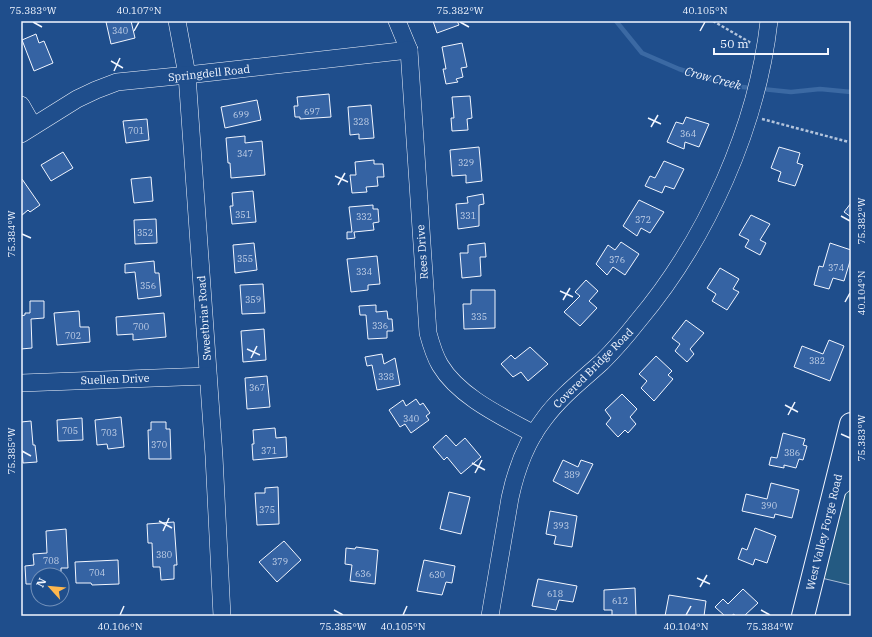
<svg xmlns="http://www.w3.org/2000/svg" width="872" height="637" viewBox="0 0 872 637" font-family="'IBM Plex Serif',serif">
<rect width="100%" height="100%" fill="#1f4e8c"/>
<!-- green -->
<polygon fill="#245a82" stroke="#a8bbd7" points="851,424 851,585 813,576"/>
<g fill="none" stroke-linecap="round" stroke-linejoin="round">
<!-- stream -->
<polyline stroke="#3b69a3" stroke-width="4.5" points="616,21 642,53 679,69 733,86 791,92 820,89 851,92"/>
</g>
<!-- building -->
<g fill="#3563a3" stroke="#f2f6ff">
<polygon points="110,21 131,21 135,38 111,44 106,22"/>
<polygon points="433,21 457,21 459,25 437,33"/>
<polygon points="36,34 39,43 44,41 53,63 34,71 22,40"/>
<polygon points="462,43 467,67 461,68 463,77 456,79 458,82 446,84 443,69 446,69 442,47"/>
<polygon points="329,94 331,117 300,119 300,117 295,117 294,106 298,106 297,97"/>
<polygon points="470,96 472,118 467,119 468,130 452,131 451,118 454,118 452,97"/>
<polygon points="257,100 261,120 225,128 221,107"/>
<polygon points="371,105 374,138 359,139 359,134 350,135 348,107"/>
<polygon points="686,117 709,124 699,147 685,142 684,149 667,142 676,122 683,124"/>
<polygon points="147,119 149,140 126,143 123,121"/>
<polygon points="245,136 245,143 262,141 265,175 231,178 230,163 228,163 226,138"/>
<polygon points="479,147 482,181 466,183 466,175 452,176 450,150"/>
<polygon points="779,147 800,153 797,163 803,165 795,186 778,181 781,172 771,168"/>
<polygon points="63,152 73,168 51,181 41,165"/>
<polygon points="374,160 374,164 383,164 384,177 377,177 378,186 366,187 367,192 352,193 350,175 356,175 355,162"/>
<polygon points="664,161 684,169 674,189 665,186 662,193 645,186 650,176 655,178"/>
<polygon points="151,177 153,201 134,203 131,179"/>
<polygon points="21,179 22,179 40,205 30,212 28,210 21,216"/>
<polygon points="253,191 256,222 232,224 230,206 233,206 232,193"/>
<polygon points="483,194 484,204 479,205 479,226 458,229 456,204 468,203 467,197"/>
<polygon points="639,200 664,212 650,233 641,228 637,236 623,226"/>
<polygon points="851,203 851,217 844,212"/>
<polygon points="373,205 373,209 378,209 379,222 373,223 374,230 354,232 355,238 347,239 347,232 352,232 349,207"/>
<polygon points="751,215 770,224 760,240 766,243 760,255 745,247 749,240 739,235"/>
<polygon points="156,219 157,243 135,244 134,220"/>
<polygon points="621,242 639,254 625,275 613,267 607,275 596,264 608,245 615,250"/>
<polygon points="254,243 257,270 235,273 233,245"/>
<polygon points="485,243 486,257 480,257 481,276 462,278 460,253 468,253 468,245"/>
<polygon points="830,243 851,250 851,258 844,281 833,278 829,289 814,285 819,266 823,267"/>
<polygon points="377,256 380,284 368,285 368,290 351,292 347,259"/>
<polygon points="154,261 155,273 159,273 161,296 138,299 135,272 125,273 125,264"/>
<polygon points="720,268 739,279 733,289 739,292 727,310 712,301 716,294 707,288"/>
<polygon points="586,280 598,291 589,301 597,308 580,326 564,312 580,296 575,292"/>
<polygon points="263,284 265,313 242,314 240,285"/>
<polygon points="471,290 495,290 495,328 464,329 463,304 471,304"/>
<polygon points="30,301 44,301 44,318 31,319 32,348 21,349 21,316 25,315 25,313 30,313"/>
<polygon points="376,305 376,312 387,311 388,319 392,319 393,331 387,331 387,338 368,339 366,315 360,315 359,306"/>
<polygon points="79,311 80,327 89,327 90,342 57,345 54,313"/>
<polygon points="164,313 166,337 133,340 133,334 117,335 116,317"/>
<polygon points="686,320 704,333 690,349 694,354 687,362 675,351 680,344 672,338"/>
<polygon points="264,329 266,360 243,362 241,331"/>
<polygon points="829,340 844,346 830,381 794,367 802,346 823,354"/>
<polygon points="530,347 548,364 528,381 521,372 513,377 501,364 511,355 515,359"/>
<polygon points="382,354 384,364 395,358 400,385 377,390 372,365 367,366 365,357"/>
<polygon points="656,356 672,371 668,375 673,379 654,401 641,388 647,381 639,374"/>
<polygon points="267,376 270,407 247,409 245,378"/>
<polygon points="622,394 637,409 630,417 636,424 628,433 625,430 618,437 606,424 611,418 605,410"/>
<polygon points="416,399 420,405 423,403 430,413 426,416 429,420 411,433 405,424 400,427 389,410 403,400 406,406"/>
<polygon points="121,417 124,447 108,449 107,444 97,445 95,420"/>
<polygon points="82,418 83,440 58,441 57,420"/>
<polygon points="31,421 33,445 35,445 37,462 23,463 22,450 21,450 21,422"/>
<polygon points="151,422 166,422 166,429 170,429 171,459 149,459 148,430 151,430"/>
<polygon points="275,428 276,438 286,437 287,457 253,460 252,444 254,444 253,430"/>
<polygon points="783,433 805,439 803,445 807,446 803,460 799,459 796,468 784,465 784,468 769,465 771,457 777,458"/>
<polygon points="446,435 456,446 465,438 481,457 461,474 447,457 444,460 433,447"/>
<polygon points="563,460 578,467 581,460 593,464 578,494 553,481"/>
<polygon points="771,483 799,490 792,518 775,514 774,518 742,511 746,494 767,499"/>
<polygon points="278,487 279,524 257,525 255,493 265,493 265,488"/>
<polygon points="449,492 470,497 461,534 440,529"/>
<polygon points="550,511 577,516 572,547 554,544 556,536 546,534"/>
<polygon points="174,522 177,565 174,565 174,579 161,580 160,567 153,567 152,543 148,543 147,524"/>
<polygon points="755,528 776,536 767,563 755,559 753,565 738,559 742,548 747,550"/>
<polygon points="66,529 68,568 61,568 61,575 38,575 38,587 36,587 36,584 26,584 25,566 34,565 33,554 47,553 46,531"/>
<polygon points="284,541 301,560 277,582 259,562"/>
<polygon points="356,547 378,550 375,584 350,581 352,565 345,564 346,548 355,549"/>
<polygon points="118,560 119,584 92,585 91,583 76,583 75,562"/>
<polygon points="424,560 455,566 452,583 446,582 442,595 417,591"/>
<polygon points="538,579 577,586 573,602 559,600 556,610 532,606"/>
<polygon points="635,588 636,616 612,616 612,610 604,610 604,590"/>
<polygon points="743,589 758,603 744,616 735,616 734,614 731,616 725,616 715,607 723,599 728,604"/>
<polygon points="669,595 706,601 704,616 665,616"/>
</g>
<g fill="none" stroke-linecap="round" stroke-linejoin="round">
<!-- minor casing -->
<g stroke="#f2f6ff" stroke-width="18">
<g id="minor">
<polyline points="177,21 187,75 214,456 222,616"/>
<path d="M397,21L409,50L428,333C431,344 434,355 440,365C459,397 503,417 534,434"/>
<polyline points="21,105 33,126"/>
<polyline points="21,134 77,99 96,90 117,82 187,75 409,50"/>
<polyline points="21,383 208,376"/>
<polyline points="833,493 851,478"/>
<path d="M490,616L510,498C516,470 526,442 544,419C560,397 582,380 602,362C615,349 627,335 638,321C707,239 757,127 769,21"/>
</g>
</g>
<!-- major casing -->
<g stroke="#f2f6ff" stroke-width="24">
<polyline id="major" points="803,616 851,424"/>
</g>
<!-- path -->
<g stroke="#b3c4dc" stroke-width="2.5" stroke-dasharray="3 2" stroke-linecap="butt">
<polyline points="713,21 751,43"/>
<polyline points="762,119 849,142"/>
</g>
<!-- minor -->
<use href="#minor" stroke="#1f4e8c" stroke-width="17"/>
<!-- major -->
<use href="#major" stroke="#1f4e8c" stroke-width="22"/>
</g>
<!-- ticks -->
<path fill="none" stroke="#f2f6ff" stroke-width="1.5" d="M33,22L42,27M460,22L469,27M134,31L139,22M700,31L705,22M111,61L123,68M114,71L120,58M648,118L661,124M651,127L658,115M335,176L348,182M338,185L345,173M841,216L850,221M22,234L31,238M560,291L573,297M563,300L570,288M845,302L850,293M247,349L260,355M251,358L257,346M785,405L798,412M788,415L795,402M841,434L850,438M22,451L31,456M472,463L485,470M475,473L482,460M159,521L172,528M163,531L169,518M697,578L710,584M700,587L707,575M334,610L343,615M761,610L770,615M120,615L124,606M403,615L407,606M686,615L691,606"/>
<g text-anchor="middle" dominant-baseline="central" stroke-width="3" stroke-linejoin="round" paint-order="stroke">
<!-- number labels -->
<g font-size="9" fill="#c3d1e8">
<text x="120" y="30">340</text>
<text x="312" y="111">697</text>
<text x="241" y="114">699</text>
<text x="361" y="121">328</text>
<text x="136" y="130">701</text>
<text x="688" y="133">364</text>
<text x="245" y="153">347</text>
<text x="466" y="162">329</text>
<text x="243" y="214">351</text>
<text x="468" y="215">331</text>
<text x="364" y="216">332</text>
<text x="643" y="219">372</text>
<text x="145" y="232">352</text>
<text x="245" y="258">355</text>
<text x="617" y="259">376</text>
<text x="836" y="267">374</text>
<text x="364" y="271">334</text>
<text x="148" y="285">356</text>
<text x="253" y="299">359</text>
<text x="479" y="316">335</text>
<text x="380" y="325">336</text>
<text x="141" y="326">700</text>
<text x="73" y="335">702</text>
<text x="817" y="360">382</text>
<text x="386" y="376">338</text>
<text x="257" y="387">367</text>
<text x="411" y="418">340</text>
<text x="70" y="430">705</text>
<text x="109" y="432">703</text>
<text x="159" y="444">370</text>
<text x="269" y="450">371</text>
<text x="792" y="452">386</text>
<text x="572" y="474">389</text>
<text x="769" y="505">390</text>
<text x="267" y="509">375</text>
<text x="561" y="525">393</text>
<text x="164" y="554">380</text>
<text x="51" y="560">708</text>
<text x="280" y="561">379</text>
<text x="97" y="572">704</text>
<text x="363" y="573">636</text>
<text x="437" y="574">630</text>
<text x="555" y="593">618</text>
<text x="620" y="600">612</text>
</g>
<!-- street labels -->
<g font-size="11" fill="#f2f6ff" stroke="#1f4e8c">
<text transform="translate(209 73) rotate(-6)">Springdell Road</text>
<text transform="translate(422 252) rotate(-94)">Rees Drive</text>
<text transform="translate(204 318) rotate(-94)">Sweetbriar Road</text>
<text transform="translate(593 368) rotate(-45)">Covered Bridge Road</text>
<text transform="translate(115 379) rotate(-2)">Suellen Drive</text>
<text transform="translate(824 532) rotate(-76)">West Valley Forge Road</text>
</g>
<!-- water labels -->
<g font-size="12" font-style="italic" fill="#f2f6ff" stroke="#1f4e8c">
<text transform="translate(713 78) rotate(15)">Crow Creek</text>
</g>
</g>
<!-- border -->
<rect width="872" height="637" fill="none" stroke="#1f4e8c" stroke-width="44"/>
<!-- north arrow -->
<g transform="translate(50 587) rotate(297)"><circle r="19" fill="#1f4e8c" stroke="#7391ba"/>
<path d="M0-3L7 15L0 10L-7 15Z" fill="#ffb74d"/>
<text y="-6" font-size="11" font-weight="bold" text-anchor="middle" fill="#f2f6ff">N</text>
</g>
<!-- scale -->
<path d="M714 48v6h114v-6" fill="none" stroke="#f2f6ff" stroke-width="2"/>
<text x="720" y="48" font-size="12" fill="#f2f6ff" stroke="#1f4e8c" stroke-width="3" paint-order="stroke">50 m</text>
<rect x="22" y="22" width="828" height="593" fill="none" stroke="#f2f6ff" stroke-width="1.5"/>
<g font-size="10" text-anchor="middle" fill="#f2f6ff">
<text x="33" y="14">75.383°W</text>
<text x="139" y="14">40.107°N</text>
<text x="460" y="14">75.382°W</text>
<text x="705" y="14">40.105°N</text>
<text transform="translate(861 221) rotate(-90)" y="4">75.382°W</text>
<text transform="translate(11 234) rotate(-90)" y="4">75.384°W</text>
<text transform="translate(861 293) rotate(-90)" y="4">40.104°N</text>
<text transform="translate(861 438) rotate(-90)" y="4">75.383°W</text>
<text transform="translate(11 451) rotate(-90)" y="4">75.385°W</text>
<text x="120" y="630">40.106°N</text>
<text x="343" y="630">75.385°W</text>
<text x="403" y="630">40.105°N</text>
<text x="686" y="630">40.104°N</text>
<text x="770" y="630">75.384°W</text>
</g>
</svg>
